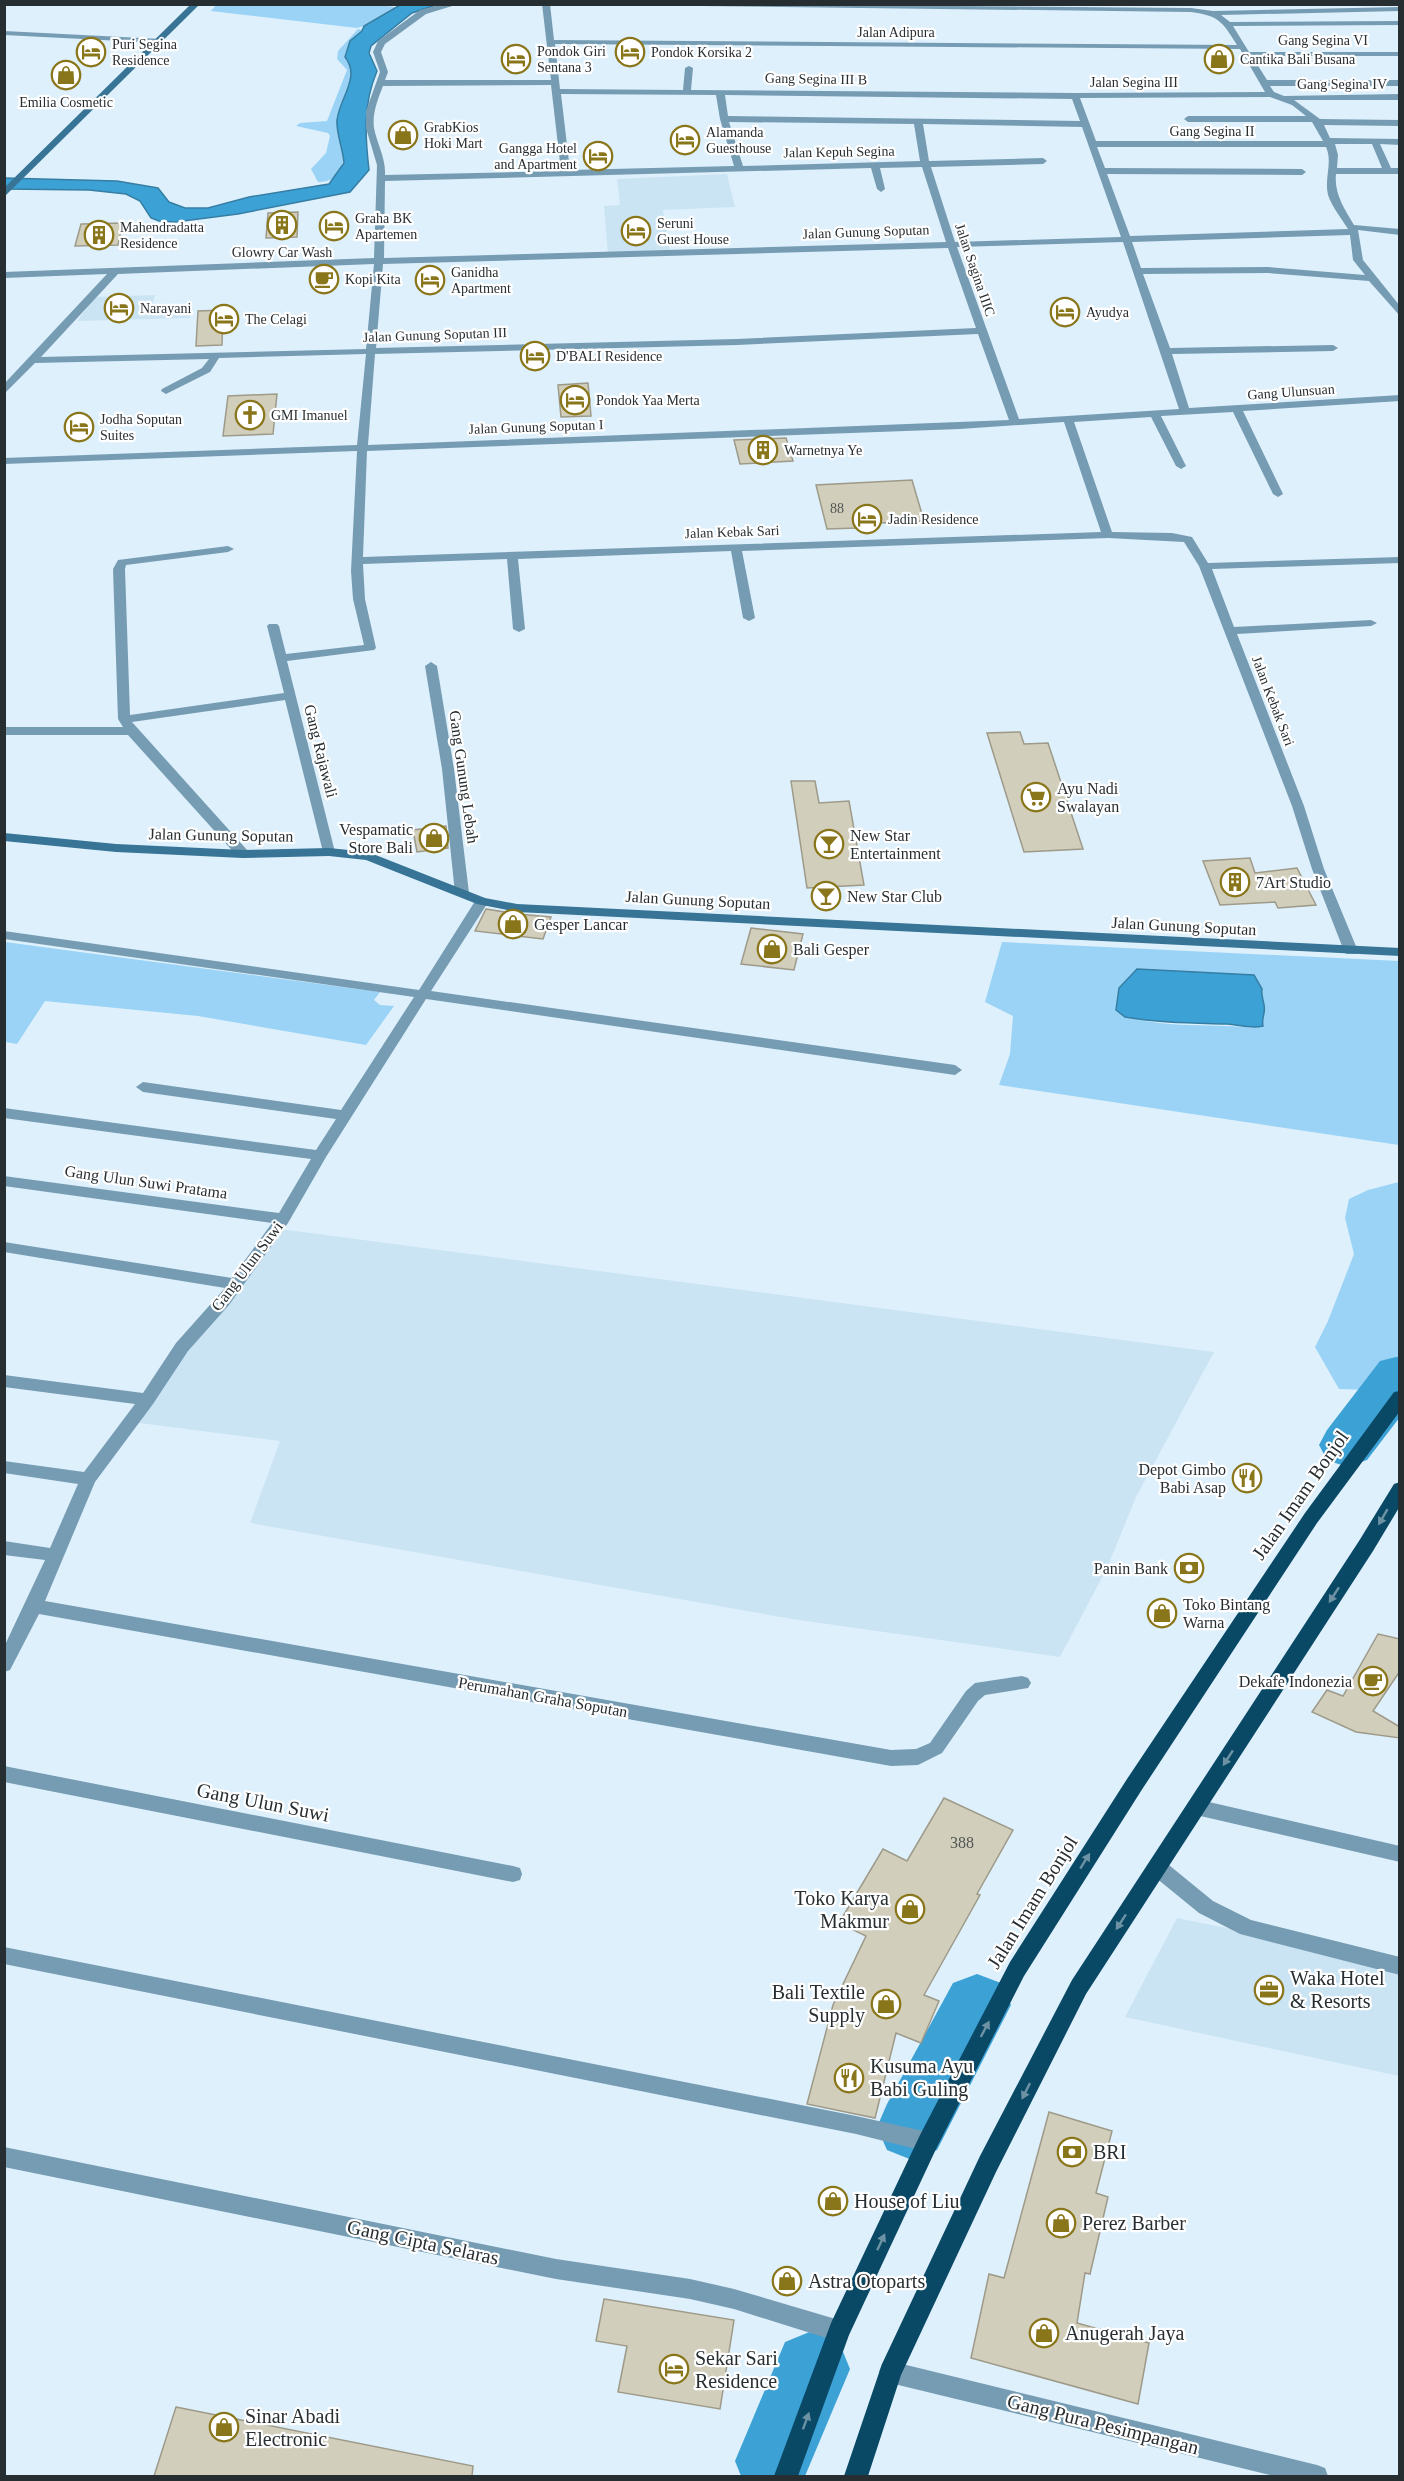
<svg xmlns="http://www.w3.org/2000/svg" width="1404" height="2481" viewBox="0 0 1404 2481" font-family="Georgia,serif">
<rect width="100%" height="100%" fill="#def0fc"/>
<!-- built -->
<g fill="#cbe4f4">
<polygon points="727,174 735,207 663,210 670,252 608,255 604,206 620,205 617,179"/>
<polygon points="155,295 151,309 193,307 190,318 77,321 95,297"/>
<polygon points="280,1229 1214,1352 1136,1497 1107,1568 1060,1657 792,1619 250,1523 280,1441 132,1422"/>
<polygon points="1177,1918 1399,1963 1399,2076 1125,2017"/>
</g>
<!-- green -->
<g fill="#9ad3f5" fill-rule="evenodd">
<polygon points="217,4 371,4 395,7 364,26 357,28 211,11"/>
<path d="M358,29L363,30L350,41L345,57C360,75 343,89 341,109C339,119 339,132 340,142C341,150 345,157 342,165C338,177 331,182 318,182L311,169L326,153L330,136L328,133L296,126L300,123L327,121L347,70L337,59L338,51Z"/>
<polygon points="5,942 380,992 374,1000 380,1005 394,1006 366,1045 198,1016 45,1001 17,1044 5,1042"/>
<path d="M1002,942L1399,961V1145L999,1085L1010,1054L1013,1016L985,1002ZM1254,975L1262,989L1261,996L1264,1011L1252,1028C1218,1023 1142,1030 1116,1010L1119,988Z"/>
<polygon points="1399,1182 1399,1354 1373,1390 1339,1389 1315,1347 1328,1321 1354,1254 1345,1218 1349,1199 1368,1190"/>
</g>
<!-- water -->
<g fill="#3ca1d5" stroke="#367ea4" stroke-width="1.5">
<path d="M400,5H436L412,13L371,46L369,53L377,71C363,104 365,135 369,170L350,192L238,214L175,222L159,221L151,218L140,201L126,194L89,190L5,189V178L117,181L158,188L169,202L185,208H208L249,197L329,184L344,163C343,148 336,134 337,120C340,97 361,77 345,57L350,41L362,31L364,26Z"/>
<path d="M1137,969L1254,975L1262,989C1261,996 1263,998 1264,1005C1266,1013 1261,1018 1263,1026C1250,1029 1240,1025 1227,1024C1192,1023 1159,1023 1125,1017L1116,1010L1119,988Z"/>
</g>
<g fill="none" stroke-linecap="round" stroke-linejoin="round">
<!-- river -->
<g fill="#3ca1d5" fill-rule="evenodd">
<polygon points="1400,1356 1400,1417 1367,1460 1347,1467 1327,1460 1319,1445 1327,1430 1380,1361"/>
<polygon points="977,1974 1001,1983 1011,2005 937,2150 912,2160 887,2150 877,2127 887,2104 953,1983"/>
<polygon points="812,2331 839,2342 850,2369 805,2476 741,2476 735,2461 785,2342"/>
</g>
</g>
<!-- building -->
<g fill="#d2cebc" stroke="#9e9a89" stroke-width="1.5">
<polygon points="298,212 297,237 266,238 268,213"/>
<polygon points="123,223 118,245 75,246 81,224"/>
<polygon points="223,310 222,345 196,346 198,311"/>
<polygon points="588,383 591,416 561,417 558,385"/>
<polygon points="277,394 273,434 223,436 228,396"/>
<polygon points="786,438 793,461 740,464 734,440"/>
<polygon points="912,480 924,521 856,524 857,528 827,529 816,485"/>
<polygon points="1020,732 1024,744 1048,743 1083,849 1024,852 987,733"/>
<polygon points="791,781 815,781 819,803 849,801 864,885 807,888"/>
<polygon points="446,826 448,848 417,852 413,830"/>
<polygon points="1250,858 1255,873 1297,868 1316,905 1278,908 1275,902 1220,905 1203,861"/>
<polygon points="486,909 517,914 551,917 543,939 475,931"/>
<polygon points="751,928 803,934 794,970 741,964"/>
<polygon points="1378,1634 1400,1639 1400,1671 1373,1711 1400,1727 1400,1738 1356,1732 1312,1712 1327,1690 1343,1696"/>
<polygon points="944,1798 1013,1830 977,1894 980,1895 924,1995 939,2001 921,2043 896,2033 875,2118 807,2104 833,2005 866,1936 839,1923 883,1849 907,1861"/>
<polygon points="1049,2112 1112,2131 1096,2193 1108,2197 1090,2274 1085,2273 1077,2323 1149,2343 1138,2404 971,2358 989,2274 1004,2278"/>
<polygon points="604,2299 734,2320 720,2409 618,2392 627,2346 596,2341"/>
<polygon points="176,2407 473,2466 472,2476 154,2476"/>
</g>
<g fill="none" stroke-linecap="round" stroke-linejoin="round">
<!-- minor -->
<g fill="#769cb3" fill-rule="evenodd">
<path d="M443,4H459L426,14L385,44L381,52L388,72L385,80H551L542,4H550L554,40L1237,45C1222,21 1219,16 1191,12L700,6L696,4L1191,8L1213,11L1400,7V11L1221,15L1230,22L1400,21V25L1233,26L1249,52H1400V56H1252L1267,80H1400V86H1270L1274,92L1284,96L1400,94V100H1294L1320,119L1400,120V126L1324,125L1330,138L1400,139V145L1380,144L1391,168H1400V174H1336C1334,194 1344,208 1354,225L1400,229V235L1358,230L1363,260L1400,306V316L1369,281L1268,273L1143,274L1170,348L1333,345L1338,348L1333,351L1172,354L1189,408L1400,395V401L1243,411L1283,494L1278,497L1273,494L1233,412L1161,416L1186,466L1181,469L1176,466L1151,417L1074,422L1112,532L1172,533L1192,537L1208,563L1400,557V563L1212,569L1234,627L1371,620L1377,623L1371,626L1237,634L1304,806L1324,869L1358,951L1356,954H1346L1344,951L1312,869L1292,806L1199,566L1184,542L1108,538L742,551L755,618L749,621L743,618L731,551L518,559L525,629L519,632L513,629L507,559L363,564L365,599L376,648L374,650L287,661L335,852L329,856L323,852L285,700L132,722L248,851L249,854L243,858L238,857L128,735H4V727H123L118,719L113,569L118,560L228,546L234,549L228,552L126,565L125,569L130,715L284,693L267,626L269,624H277L279,626L286,654L364,645L353,599L351,571L357,451L4,464V458L357,445L366,354L219,358L210,372L166,394L161,391L162,389L202,368L209,359L35,363L4,394V384L107,274L4,278V272L374,258L377,165L366,128V111L380,72L373,52L378,41L420,10ZM555,44L1240,49L1265,92L1075,93L691,90L693,68L689,66L685,68L683,90L560,89ZM551,85L561,171L385,175C386,158 377,144 374,128C372,113 378,99 383,86ZM561,94L716,95L720,119L734,166L570,170ZM725,95L1072,99L1080,121L728,116ZM1270,97L1292,105L1306,116H1188L1184,119L1188,122H1312L1323,141H1096L1080,98ZM729,122L914,124L920,161L743,166ZM923,124L1082,127L1121,237L955,242L931,167L1043,164L1047,161L1043,158L929,161ZM1335,144H1372L1382,168H1337L1338,155ZM1097,147H1326C1333,162 1324,178 1328,195C1332,207 1342,219 1348,229L1130,236L1107,174L1302,175L1306,172L1302,169L1105,168ZM922,167L946,242L384,258L385,181L871,168L877,189L881,192L885,189L880,168ZM1350,235L1353,260L1365,275L1268,267L1141,268L1132,242ZM1123,242L1179,409L1019,419L957,247ZM948,248L976,328L737,339L376,348L383,264ZM374,264L366,349L41,357L118,274ZM978,334L1009,420L368,445L375,354L737,345ZM1064,422L1101,532L363,557L367,451L960,429Z"/>
<polygon points="4,31 161,39 165,41 161,43 4,35"/>
<polygon points="431,662 437,666 454,769 469,893 462,897 455,893 442,769 425,666"/>
<polygon points="482,897 489,901 431,991 955,1065 962,1070 955,1075 426,999 326,1157 288,1223 229,1305 188,1351 153,1404 95,1482 45,1601 891,1750 916,1749 930,1743 966,1691 975,1683 1022,1676 1028,1678 1031,1683 1028,1688 985,1695 978,1701 942,1753 918,1765 891,1766 39,1614 10,1670 4,1672 4,1647 45,1560 4,1555 4,1541 50,1548 78,1484 4,1473 4,1461 84,1472 135,1404 4,1387 4,1375 143,1393 176,1343 225,1288 4,1252 4,1242 232,1278 272,1223 4,1186 4,1176 279,1213 311,1159 4,1118 4,1108 316,1150 336,1119 143,1092 136,1087 143,1082 341,1110 414,997 4,939 4,931 419,990 477,898"/>
<polygon points="4,1766 513,1866 520,1868 522,1874 520,1880 513,1882 4,1782"/>
<polygon points="1196,1799 1400,1846 1400,1862 1196,1815 1190,1813 1187,1807 1190,1801"/>
<polygon points="1157,1859 1164,1861 1213,1901 1251,1920 1400,1957 1400,1975 1240,1934 1199,1913 1150,1873 1148,1867 1150,1861"/>
<polygon points="4,1947 856,2116 928,2132 935,2135 938,2142 935,2149 928,2152 856,2134 4,1964"/>
<polygon points="4,2147 556,2259 690,2279 734,2289 839,2320 847,2323 850,2331 847,2339 839,2342 734,2309 690,2299 556,2279 4,2167"/>
<polygon points="890,2361 1317,2465 1325,2468 1328,2476 1274,2476 890,2383 882,2380 879,2372 882,2364"/>
</g>
<!-- secondary -->
<g fill="#377495" fill-rule="evenodd">
<polygon points="191,4 200,4 4,197 4,188"/>
<polygon points="4,833 116,844 243,850 329,848 368,852 485,898 517,904 1400,948 1400,956 517,912 477,904 366,860 329,856 243,858 116,852 4,841"/>
</g>
<!-- trunk -->
<g fill="#0a4966" fill-rule="evenodd">
<polygon points="1400,1391 1400,1411 1317,1523 1141,1791 1024,1976 936,2149 849,2335 798,2476 774,2476 831,2323 920,2135 1010,1962 1127,1779 1305,1513 1394,1392"/>
<polygon points="1400,1482 1400,1506 1373,1551 1086,1994 996,2172 901,2375 868,2476 844,2476 882,2364 980,2156 1072,1980 1359,1541 1394,1484"/>
</g>
</g>
<!-- one-way arrows -->
<defs><path id="oneway-solid" d="M-6-.8H1V-3.2L6.5 0L1 3.2V.8H-6Z" transform="scale(1.5)"/></defs>
<g fill="#6c92a3">
<use href="#oneway-solid" transform="translate(1383 1517) rotate(120)"/>
<use href="#oneway-solid" transform="translate(1334 1595) rotate(123)"/>
<use href="#oneway-solid" transform="translate(1228 1758) rotate(123)"/>
<use href="#oneway-solid" transform="translate(1085 1861) rotate(-58)"/>
<use href="#oneway-solid" transform="translate(1121 1922) rotate(123)"/>
<use href="#oneway-solid" transform="translate(985 2029) rotate(-62)"/>
<use href="#oneway-solid" transform="translate(1026 2091) rotate(117)"/>
<use href="#oneway-solid" transform="translate(881 2242) rotate(-65)"/>
<use href="#oneway-solid" transform="translate(806 2421) rotate(-70)"/>
</g>
<!-- icons -->
<defs>
<g id="hotel-ring" transform="scale(1.5)"><circle r="9.5" fill="#fff" stroke="#8a761a" stroke-width="1.5"/><path d="M-6-4.5h1.5V1H6V5H4.5V3h-9V5H-6ZM-4 0a1.8 1.8 0 1 1 3.6 0ZM.5 0V-2.5h3Q6-2.5 6 0Z" fill="#8a761a"/></g>
<g id="shop-ring" transform="scale(1.5)"><circle r="9.5" fill="#fff" stroke="#8a761a" stroke-width="1.5"/><path d="M-5-2.5h2.3a2.7 3.5 0 0 1 5.4 0H5L5.5 6h-11ZM-1.5-2.5h3a1.5 2.3 0 0 0-3 0Z" fill="#8a761a"/></g>
<g id="building-ring" transform="scale(1.5)"><circle r="9.5" fill="#fff" stroke="#8a761a" stroke-width="1.5"/><path d="M-4-6H4V6H1V3H-1V6H-4ZM-2.5-4.3h1.7v1.8h-1.7ZM.8-4.3h1.7v1.8H.8ZM-2.5-1h1.7V.8h-1.7ZM.8-1h1.7V.8H.8Z" fill="#8a761a"/></g>
<g id="cafe-ring" transform="scale(1.5)"><circle r="9.5" fill="#fff" stroke="#8a761a" stroke-width="1.5"/><path d="M-5.5-4.5H6V0H3Q3 3.5 0 3.5H-2.5Q-5.5 3.5-5.5 0ZM3-3.2v2h1.7v-2ZM-6 4.5H4V6H-6Z" fill="#8a761a"/></g>
<g id="church-ring" transform="scale(1.5)"><circle r="9.5" fill="#fff" stroke="#8a761a" stroke-width="1.5"/><path d="M-1.2-6h2.4v3.5h3.3v2.4h-3.3V6h-2.4V-.1h-3.3v-2.4h3.3Z" fill="#8a761a"/></g>
<g id="supermarket-ring" transform="scale(1.5)"><circle r="9.5" fill="#fff" stroke="#8a761a" stroke-width="1.5"/><path d="M-6-5.5h2.5l.6 2H6L4.5 2H-2.5L-4.4-4H-6ZM-1.5 3.2a1.3 1.3 0 1 0 .1 0ZM3 3.2a1.3 1.3 0 1 0 .1 0Z" fill="#8a761a"/></g>
<g id="bar-ring" transform="scale(1.5)"><circle r="9.5" fill="#fff" stroke="#8a761a" stroke-width="1.5"/><path d="M-6-5H6L.8 .8V4.5H3.5V6h-7V4.5H-.8V.8Z" fill="#8a761a"/></g>
<g id="restaurant-ring" transform="scale(1.5)"><circle r="9.5" fill="#fff" stroke="#8a761a" stroke-width="1.5"/><path d="M-5-6h1v4h1v-4h1v4h1v-4h1v5L-1.5 .5V6h-2V.5L-5-1ZM5-6V6H3V1.5H1.5Q1.5-4 5-6Z" fill="#8a761a"/></g>
<g id="bank-ring" transform="scale(1.5)"><circle r="9.5" fill="#fff" stroke="#8a761a" stroke-width="1.5"/><path d="M-6-4H6V4H-6ZM0-2.3a2.3 2.3 0 1 0 0 4.6a2.3 2.3 0 1 0 0-4.6Z" fill="#8a761a"/></g>
<g id="office-ring" transform="scale(1.5)"><circle r="9.5" fill="#fff" stroke="#8a761a" stroke-width="1.5"/><path d="M-6-3h4V-5.5h4V-3h4V5H-6ZM-1-4.5V-3h2v-1.5ZM-6 0V1H6V0Z" fill="#8a761a"/></g>
</defs>
<g fill-rule="evenodd">
<use href="#hotel-ring" x="91" y="52"/>
<use href="#hotel-ring" x="630" y="52"/>
<use href="#hotel-ring" x="516" y="59"/>
<use href="#shop-ring" x="1219" y="59"/>
<use href="#shop-ring" x="66" y="75"/>
<use href="#shop-ring" x="403" y="135"/>
<use href="#hotel-ring" x="685" y="140"/>
<use href="#hotel-ring" x="598" y="156"/>
<use href="#building-ring" x="282" y="225"/>
<use href="#hotel-ring" x="334" y="226"/>
<use href="#hotel-ring" x="636" y="231"/>
<use href="#building-ring" x="99" y="235"/>
<use href="#cafe-ring" x="324" y="279"/>
<use href="#hotel-ring" x="430" y="280"/>
<use href="#hotel-ring" x="119" y="308"/>
<use href="#hotel-ring" x="1065" y="312"/>
<use href="#hotel-ring" x="224" y="319"/>
<use href="#hotel-ring" x="535" y="356"/>
<use href="#hotel-ring" x="575" y="400"/>
<use href="#church-ring" x="250" y="415"/>
<use href="#hotel-ring" x="79" y="427"/>
<use href="#building-ring" x="763" y="450"/>
<use href="#hotel-ring" x="867" y="519"/>
<use href="#supermarket-ring" x="1036" y="797"/>
<use href="#shop-ring" x="434" y="838"/>
<use href="#bar-ring" x="829" y="844"/>
<use href="#building-ring" x="1235" y="882"/>
<use href="#bar-ring" x="826" y="896"/>
<use href="#shop-ring" x="513" y="924"/>
<use href="#shop-ring" x="772" y="949"/>
<use href="#restaurant-ring" x="1247" y="1478"/>
<use href="#bank-ring" x="1189" y="1568"/>
<use href="#shop-ring" x="1162" y="1613"/>
<use href="#cafe-ring" x="1373" y="1681"/>
<use href="#shop-ring" x="910" y="1909"/>
<use href="#office-ring" x="1269" y="1990"/>
<use href="#shop-ring" x="886" y="2004"/>
<use href="#restaurant-ring" x="849" y="2078"/>
<use href="#bank-ring" x="1072" y="2152"/>
<use href="#shop-ring" x="833" y="2201"/>
<use href="#shop-ring" x="1061" y="2223"/>
<use href="#shop-ring" x="787" y="2281"/>
<use href="#shop-ring" x="1044" y="2333"/>
<use href="#hotel-ring" x="674" y="2369"/>
<use href="#shop-ring" x="224" y="2427"/>
</g>
<g text-anchor="middle" dominant-baseline="central" stroke-width="4.5" stroke-linejoin="round" paint-order="stroke">
<!-- far-street labels -->
<g font-size="14" fill="#272e32" stroke="#fff">
<text x="896" y="32">Jalan Adipura</text>
<text x="1323" y="40">Gang Segina VI</text>
<text transform="translate(816 79) rotate(1)">Gang Segina III B</text>
<text x="1134" y="82">Jalan Segina III</text>
<text x="1342" y="84">Gang Segina IV</text>
<text x="1212" y="131">Gang Segina II</text>
<text transform="translate(839 152) rotate(-1)">Jalan Kepuh Segina</text>
<text transform="translate(866 232) rotate(-2)">Jalan Gunung Soputan</text>
<text transform="translate(975 270) rotate(71)">Jalan Sagina IIIC</text>
<text transform="translate(435 335) rotate(-2)">Jalan Gunung Soputan III</text>
<text transform="translate(1291 392) rotate(-4)">Gang Ulunsuan</text>
<text transform="translate(536 427) rotate(-2)">Jalan Gunung Soputan I</text>
<text transform="translate(732 532) rotate(-2)">Jalan Kebak Sari</text>
<text transform="translate(1273 701) rotate(69)">Jalan Kebak Sari</text>
</g>
<!-- far-poi labels -->
<g font-size="14" fill="#272e32" stroke="#fff" text-anchor="start">
<text x="112" y="44">Puri Segina<tspan x="112" dy="16">Residence</tspan></text>
<text x="537" y="51">Pondok Giri<tspan x="537" dy="16">Sentana 3</tspan></text>
<text x="651" y="52">Pondok Korsika 2</text>
<text x="1240" y="59">Cantika Bali Busana</text>
<text x="66" y="102" text-anchor="middle">Emilia Cosmetic</text>
<text x="424" y="127">GrabKios<tspan x="424" dy="16">Hoki Mart</tspan></text>
<text x="706" y="132">Alamanda<tspan x="706" dy="16">Guesthouse</tspan></text>
<text x="577" y="148" text-anchor="end">Gangga Hotel<tspan x="577" dy="16">and Apartment</tspan></text>
<text x="355" y="218">Graha BK<tspan x="355" dy="16">Apartemen</tspan></text>
<text x="657" y="223">Seruni<tspan x="657" dy="16">Guest House</tspan></text>
<text x="120" y="227">Mahendradatta<tspan x="120" dy="16">Residence</tspan></text>
<text x="282" y="252" text-anchor="middle">Glowry Car Wash</text>
<text x="451" y="272">Ganidha<tspan x="451" dy="16">Apartment</tspan></text>
<text x="345" y="279">Kopi Kita</text>
<text x="140" y="308">Narayani</text>
<text x="1086" y="312">Ayudya</text>
<text x="245" y="319">The Celagi</text>
<text x="556" y="356">D'BALI Residence</text>
<text x="596" y="400">Pondok Yaa Merta</text>
<text x="271" y="415">GMI Imanuel</text>
<text x="100" y="419">Jodha Soputan<tspan x="100" dy="16">Suites</tspan></text>
<text x="784" y="450">Warnetnya Ye</text>
<text x="888" y="519">Jadin Residence</text>
</g>
<!-- number labels -->
<g font-size="14" fill="#525654">
<text x="837" y="508">88</text>
</g>
<!-- street labels -->
<g font-size="16" fill="#272e32" stroke="#fff">
<text transform="translate(321 751) rotate(76)">Gang Rajawali</text>
<text transform="translate(464 777) rotate(82)">Gang Gunung Lebah</text>
<text transform="translate(221 835) rotate(1)">Jalan Gunung Soputan</text>
<text transform="translate(698 900) rotate(3)">Jalan Gunung Soputan</text>
<text transform="translate(1184 926) rotate(3)">Jalan Gunung Soputan</text>
<text transform="translate(146 1182) rotate(8)">Gang Ulun Suwi Pratama</text>
<text transform="translate(247 1266) rotate(-53)">Gang Ulun Suwi</text>
<text transform="translate(543 1697) rotate(10)">Perumahan Graha Soputan</text>
</g>
<!-- poi labels -->
<g font-size="16" fill="#272e32" stroke="#fff" text-anchor="start">
<text x="1057" y="788">Ayu Nadi<tspan x="1057" dy="18">Swalayan</tspan></text>
<text x="413" y="829" text-anchor="end">Vespamatic<tspan x="413" dy="18">Store Bali</tspan></text>
<text x="850" y="835">New Star<tspan x="850" dy="18">Entertainment</tspan></text>
<text x="1256" y="882">7Art Studio</text>
<text x="847" y="896">New Star Club</text>
<text x="534" y="924">Gesper Lancar</text>
<text x="793" y="949">Bali Gesper</text>
<text x="1226" y="1469" text-anchor="end">Depot Gimbo<tspan x="1226" dy="18">Babi Asap</tspan></text>
<text x="1168" y="1568" text-anchor="end">Panin Bank</text>
<text x="1183" y="1604">Toko Bintang<tspan x="1183" dy="18">Warna</tspan></text>
<text x="1352" y="1681" text-anchor="end">Dekafe Indonezia</text>
</g>
<!-- near-number labels -->
<g font-size="16" fill="#525654">
<text x="962" y="1842">388</text>
</g>
<!-- near-street labels -->
<g font-size="20" fill="#272e32" stroke="#fff">
<text transform="translate(1300 1495) rotate(-55)">Jalan Imam Bonjol</text>
<text transform="translate(263 1802) rotate(11)">Gang Ulun Suwi</text>
<text transform="translate(1032 1902) rotate(-58)">Jalan Imam Bonjol</text>
<text transform="translate(423 2242) rotate(12)">Gang Cipta Selaras</text>
<text transform="translate(1103 2424) rotate(14)">Gang Pura Pesimpangan</text>
</g>
<!-- near-poi labels -->
<g font-size="20" fill="#272e32" stroke="#fff" text-anchor="start">
<text x="889" y="1898" text-anchor="end">Toko Karya<tspan x="889" dy="23">Makmur</tspan></text>
<text x="1290" y="1978">Waka Hotel<tspan x="1290" dy="23">&amp; Resorts</tspan></text>
<text x="865" y="1992" text-anchor="end">Bali Textile<tspan x="865" dy="23">Supply</tspan></text>
<text x="870" y="2066">Kusuma Ayu<tspan x="870" dy="23">Babi Guling</tspan></text>
<text x="1093" y="2152">BRI</text>
<text x="854" y="2201">House of Liu</text>
<text x="1082" y="2223">Perez Barber</text>
<text x="808" y="2281">Astra Otoparts</text>
<text x="1065" y="2333">Anugerah Jaya</text>
<text x="695" y="2358">Sekar Sari<tspan x="695" dy="23">Residence</tspan></text>
<text x="245" y="2416">Sinar Abadi<tspan x="245" dy="23">Electronic</tspan></text>
</g>
</g>
<!-- border -->
<rect width="1404" height="2481" fill="none" stroke="#272e32" stroke-width="12"/>
</svg>
